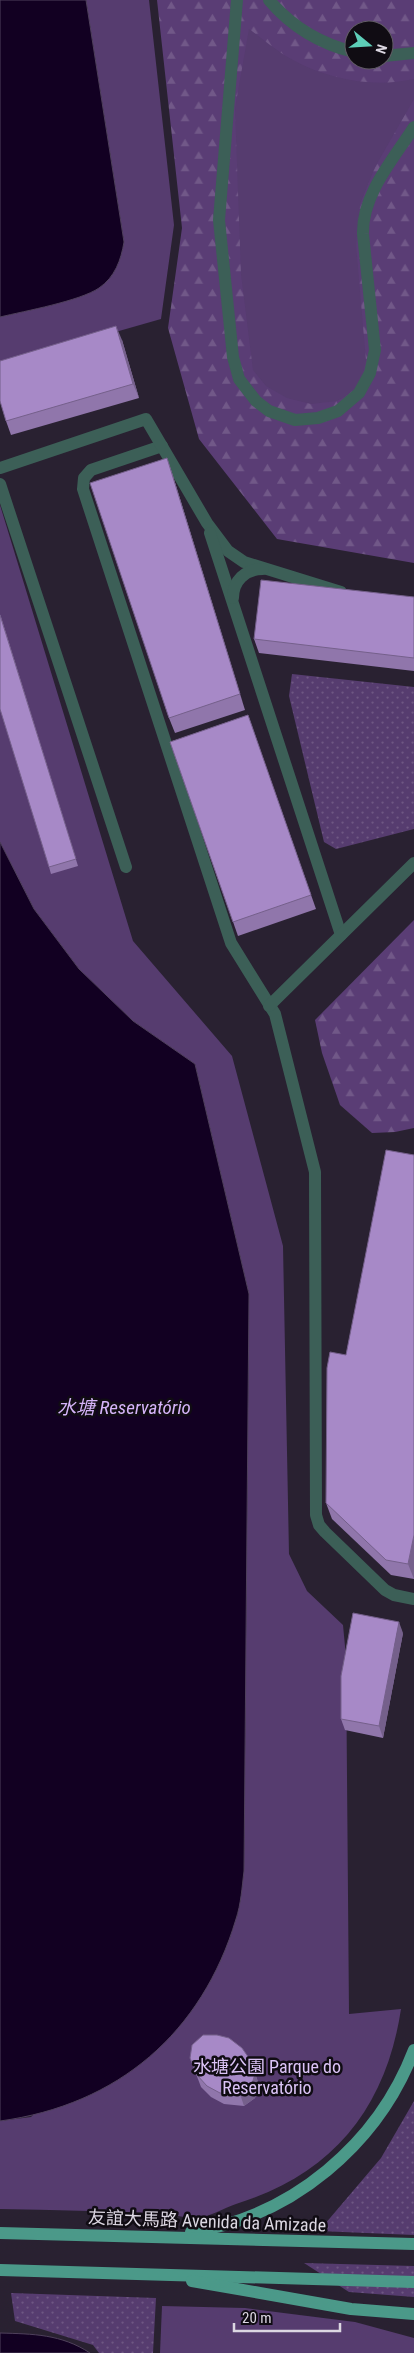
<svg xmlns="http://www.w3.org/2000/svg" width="414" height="2353" viewBox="0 0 414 2353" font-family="'Roboto Condensed','Noto Sans SC',sans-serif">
<defs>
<pattern id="grass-dots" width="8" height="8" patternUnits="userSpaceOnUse" patternTransform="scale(1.25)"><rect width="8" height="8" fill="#563c6f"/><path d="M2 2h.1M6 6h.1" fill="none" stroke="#6e5783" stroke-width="1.8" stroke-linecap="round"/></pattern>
<pattern id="forest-firs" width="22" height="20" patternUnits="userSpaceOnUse" patternTransform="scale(1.25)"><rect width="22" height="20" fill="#5a3d75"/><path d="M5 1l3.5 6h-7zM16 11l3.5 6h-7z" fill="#715888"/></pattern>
</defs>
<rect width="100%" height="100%" fill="#292131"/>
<!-- grass -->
<g fill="url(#grass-dots)">
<polygon points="292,674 414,687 414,829 336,849 324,842 289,696"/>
<polygon points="414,2101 414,2235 319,2231 381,2158"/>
<polygon points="304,2263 414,2266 414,2297 349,2292"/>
<polygon points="11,2293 156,2298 153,2353 99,2353 93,2345 15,2321"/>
</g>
<!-- forest -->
<g fill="url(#forest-firs)" fill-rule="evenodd">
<path d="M157,0H414V563L277,539L199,439L168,328L182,228ZM354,30H384V60H354Z"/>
<polygon points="414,920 414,1128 395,1132 372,1133 340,1105 322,1053 315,1020"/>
</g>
<!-- park -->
<g fill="#563c6f">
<path d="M86,0H149L174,225L161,319L0,365V317C28,310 97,299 112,275C118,267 120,252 124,242Z"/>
<path d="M249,29C263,39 278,52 293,60C330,80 374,88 414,79V99L375,167L360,204L356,245L366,361L363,374L357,386L348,395L337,401L311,404L287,398L266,386L253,370L241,274L235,108Z"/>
<path d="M0,505L133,941L232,1056L283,1246L289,1554L307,1591L343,1625L346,1657L349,2014L401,2009C386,2108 333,2174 236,2204C224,2208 209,2217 197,2218C185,2219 171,2213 159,2213C106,2211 53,2210 0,2209V2121L31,2117L237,1917L244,1871L249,1294L195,1064L133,1021L79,969L34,909L0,842Z"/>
<polygon points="162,2306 245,2308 355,2322 414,2338 414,2353 160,2353"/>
</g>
<!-- water -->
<g fill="#120022" stroke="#4f405c">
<path d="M0,0H86L124,242C121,260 115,277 99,288C80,301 25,311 0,317Z"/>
<path d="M0,842L34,909L79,969L133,1021L195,1064L249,1294L244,1871C242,1887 241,1904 236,1919C202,2033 118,2105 0,2121Z"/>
<path d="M0,2333C33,2334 61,2334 90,2353H0Z"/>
</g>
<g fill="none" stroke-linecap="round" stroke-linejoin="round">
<!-- minor -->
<g stroke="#3c5f57" stroke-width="12">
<path d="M237,0L219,220L233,357L239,379L256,401L269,411L295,420L318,418L338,411L359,393L370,373L375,350L363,234C362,194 393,160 414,127"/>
<path d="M269,0C291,26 321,44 354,52"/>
<polyline points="384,56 414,53"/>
<polyline points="162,446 91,470 84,478 83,489 231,943 275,1014 315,1172 316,1515 319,1525 325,1532 385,1590 394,1595 414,1599"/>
<polyline points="0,468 146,419 207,523 228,551 244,562 341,592"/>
<polyline points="0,484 126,867"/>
<polyline points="210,533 341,935"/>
<path d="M233,598C233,581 245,569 263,569"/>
<polyline points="269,1006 414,863"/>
</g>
<!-- major -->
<g stroke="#4b9989" stroke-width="12">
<path d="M191,2232C292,2217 378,2144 414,2050"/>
<polyline points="0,2233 414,2244"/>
<polyline points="0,2270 414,2282"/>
<polyline points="192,2281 351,2309 414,2314"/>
</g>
</g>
<!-- wall -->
<g fill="#9076ab">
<polygon points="122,340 139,398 11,435 6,421"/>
<polygon points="167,458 172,473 245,710 175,733 169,718"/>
<polygon points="414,597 414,671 259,653 254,639"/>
<polygon points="0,614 78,866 51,874 49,867"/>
<polygon points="248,715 316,909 238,936 170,742"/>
<polygon points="414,1155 414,1579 391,1575 332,1519 326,1503 346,1355"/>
<polygon points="403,1633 383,1738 345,1730 341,1719"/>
<polygon points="190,2058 251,2061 259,2085 255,2098 244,2106 224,2104 211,2097 201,2087"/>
</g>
<!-- shaded-wall -->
<g fill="#75608b">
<polygon points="116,326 122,340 139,398 133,384"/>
<polygon points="167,458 172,473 245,710 240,694"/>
<polygon points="414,1535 414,1579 408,1564"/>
<polygon points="399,1622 403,1633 383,1738 379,1726"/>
<polygon points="251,2061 259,2085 255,2098 244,2106 240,2094"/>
</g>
<!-- building -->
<g fill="#a789c7" stroke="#75608b">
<polygon points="116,326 133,384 6,421 0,401 0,361"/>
<polygon points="167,458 240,694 169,718 90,483"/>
<polygon points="261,580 414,597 414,658 254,639"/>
<polygon points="0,615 76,859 49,867 0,709"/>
<polygon points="248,715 311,895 233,922 170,742"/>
<polygon points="386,1150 414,1155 414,1535 408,1564 386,1560 326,1503 327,1368 330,1352 346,1355"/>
<polygon points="353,1613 399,1622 379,1726 341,1719 341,1676"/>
<polygon points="203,2035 217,2035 229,2038 242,2048 251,2061 255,2074 251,2087 240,2094 220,2093 207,2086 197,2075 190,2058 192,2045"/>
</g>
<g text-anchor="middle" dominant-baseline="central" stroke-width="5" stroke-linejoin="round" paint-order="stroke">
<!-- park labels -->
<g font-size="18" fill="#dbc3f6" stroke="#100c13">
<text x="267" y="2066">水塘公園 Parque do<tspan x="267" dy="21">Reservatório</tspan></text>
</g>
<!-- street labels -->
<g font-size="18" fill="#dcd7e2" stroke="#100c13">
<text transform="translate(207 2221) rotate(2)">友誼大馬路 Avenida da Amizade</text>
</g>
<!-- water labels -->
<g font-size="19" font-style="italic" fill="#d5b4f9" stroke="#100c13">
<text x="124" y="1407">水塘 Reservatório</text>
</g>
</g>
<!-- north arrow -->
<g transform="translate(369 45) rotate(108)"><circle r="24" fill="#100c13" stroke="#625d66"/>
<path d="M0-4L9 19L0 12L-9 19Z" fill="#5dceb8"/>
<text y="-8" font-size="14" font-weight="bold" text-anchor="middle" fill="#dcd7e2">N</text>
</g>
<!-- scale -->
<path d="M234 2323v8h106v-8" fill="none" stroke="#dcd7e2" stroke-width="2.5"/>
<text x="242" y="2323" font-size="15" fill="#dcd7e2" stroke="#100c13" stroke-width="4" paint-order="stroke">20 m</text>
</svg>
